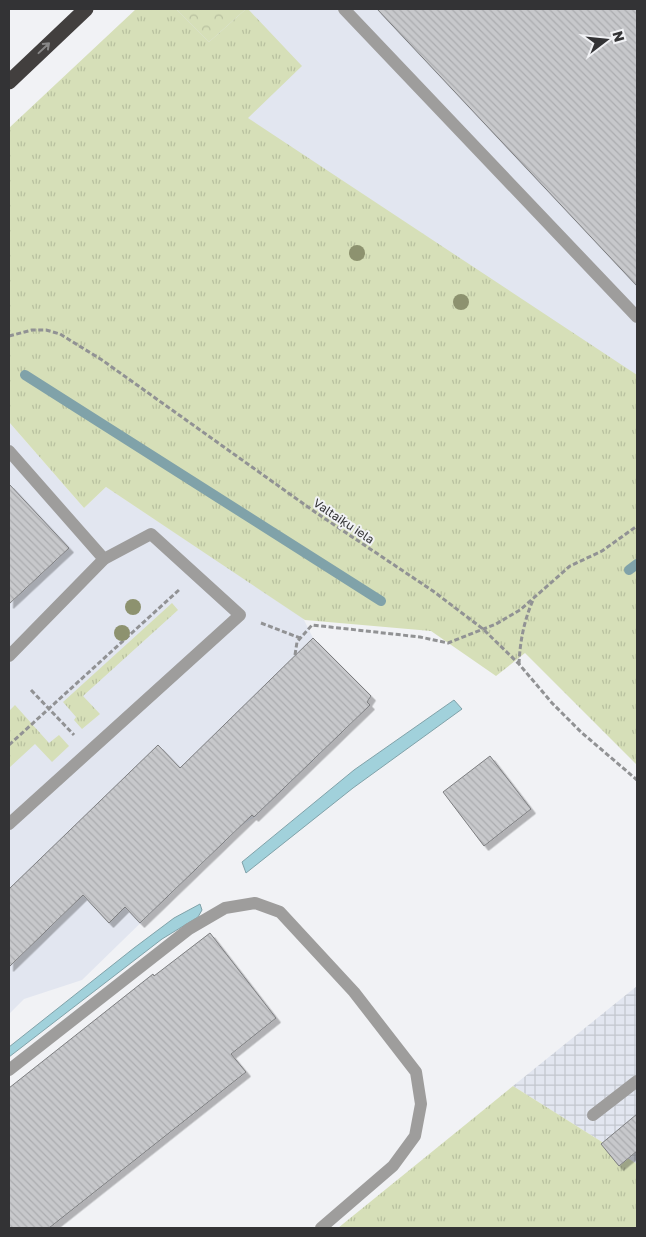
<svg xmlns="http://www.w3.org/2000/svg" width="646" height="1237" viewBox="0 0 646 1237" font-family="'Golos Text',sans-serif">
<defs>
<pattern id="industrial-grid" width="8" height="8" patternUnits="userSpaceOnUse" patternTransform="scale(1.25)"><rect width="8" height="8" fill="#e2e6f0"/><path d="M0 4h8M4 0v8" fill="none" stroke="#c2c6ce"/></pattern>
<pattern id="grass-tufts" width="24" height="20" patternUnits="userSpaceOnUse" patternTransform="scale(1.25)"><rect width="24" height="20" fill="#d6dfb8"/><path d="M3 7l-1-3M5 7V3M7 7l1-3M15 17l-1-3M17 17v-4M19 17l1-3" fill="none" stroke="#b8c09f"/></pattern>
<pattern id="forest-crowns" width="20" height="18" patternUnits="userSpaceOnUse" patternTransform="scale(1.25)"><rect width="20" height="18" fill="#d6dfb8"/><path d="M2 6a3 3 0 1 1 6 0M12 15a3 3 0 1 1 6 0" fill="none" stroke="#b8c09f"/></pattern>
<pattern id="building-back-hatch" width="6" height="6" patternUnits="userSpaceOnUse" patternTransform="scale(1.25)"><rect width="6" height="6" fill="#c7c8cb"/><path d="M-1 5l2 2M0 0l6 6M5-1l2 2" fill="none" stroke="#abacaf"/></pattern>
<filter id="shadow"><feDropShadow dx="4.5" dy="4.5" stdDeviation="0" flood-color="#0004"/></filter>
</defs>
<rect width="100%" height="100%" fill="#f1f2f5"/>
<!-- built -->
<g fill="#e2e6f0">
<polygon points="139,9 637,9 637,394 178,88"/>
<polygon points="9,422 84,508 106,487 303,618 313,638 340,665 346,681 370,705 255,817 238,828 82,980 24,999 9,1014"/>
</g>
<!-- industrial -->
<polygon fill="url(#industrial-grid)" points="637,986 637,1164 513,1086"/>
<!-- grass -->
<g fill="url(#grass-tufts)">
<polygon points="136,9 176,9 209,42 246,9 248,9 302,66 248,118 637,375 637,765 525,653 496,676 431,631 305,620 106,487 84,508 9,422 9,128"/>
<polygon points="172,603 178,610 83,696 100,714 82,729 74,720 76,717 63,702"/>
<polygon points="15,705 49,743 59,735 69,746 52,762 35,744 9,768 9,711"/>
<polygon points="513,1086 637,1164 637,1228 338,1228"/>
</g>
<!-- forest -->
<polygon fill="url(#forest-crowns)" points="176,9 246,9 209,42"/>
<!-- water -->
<g fill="#a1d1db" stroke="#80a2a9">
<polygon points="454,700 462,709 353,788 246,873 242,862 354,770"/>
<polygon points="200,904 202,910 198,917 162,939 9,1057 9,1047 134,948 174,918"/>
</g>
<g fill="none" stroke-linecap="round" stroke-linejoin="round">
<!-- stream -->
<g stroke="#80a2a9" stroke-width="10">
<polyline points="25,375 381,601"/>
<polyline points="629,570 637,564"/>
</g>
</g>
<!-- building -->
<g fill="url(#building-back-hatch)" stroke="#7d7e80" filter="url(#shadow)">
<polygon points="377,9 637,9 637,286"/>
<polygon points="9,484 69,548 9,604"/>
<polygon points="313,638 371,696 367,702 370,705 254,817 252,815 140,923 125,907 109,923 83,895 9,967 9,889 158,745 180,768"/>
<polygon points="490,756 531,809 484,846 443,792"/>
<polygon points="210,933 276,1018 231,1054 246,1072 49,1228 9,1228 9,1088 153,974 154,976"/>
<polygon points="637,1114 637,1151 619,1166 601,1144"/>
</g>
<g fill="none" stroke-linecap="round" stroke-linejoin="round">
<!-- path -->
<g stroke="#919294" stroke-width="3" stroke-dasharray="5 2.5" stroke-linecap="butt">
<polyline points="9,336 32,330 46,330 60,334 102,360 315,512 433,591 483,629 519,664 552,703 581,732 637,780"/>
<polyline points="261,623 300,638"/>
<polyline points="295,655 297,642 312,625 420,637 448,643 496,624 520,610 570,566 602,551 637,526"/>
<path d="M519,664C520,641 524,621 533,600"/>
<polyline points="31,690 74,735"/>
<polyline points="9,745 180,589"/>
</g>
<!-- minor -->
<g stroke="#9e9d9c" stroke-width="12">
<polyline points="344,9 637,317"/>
<polyline points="9,451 104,559"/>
<polyline points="9,656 104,559 151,534 240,615 9,824"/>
<polyline points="9,1070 189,929 225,908 255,903 280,912 354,992 416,1072 421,1104 415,1136 393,1166 321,1228"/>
<polyline points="593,1115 637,1081"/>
</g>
<!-- highway -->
<polyline stroke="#423f3e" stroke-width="15" points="9,82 86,9"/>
</g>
<!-- trees -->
<g fill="#8d926f">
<circle cx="357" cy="253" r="8"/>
<circle cx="461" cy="302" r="8"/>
<circle cx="133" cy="607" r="8"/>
<circle cx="122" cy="633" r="8"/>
</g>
<!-- one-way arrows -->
<defs><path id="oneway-shaft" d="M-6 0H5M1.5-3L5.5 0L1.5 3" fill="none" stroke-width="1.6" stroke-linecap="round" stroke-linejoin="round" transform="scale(1.25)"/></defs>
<use stroke="#888787" href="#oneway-shaft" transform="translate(44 48) rotate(-43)"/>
<g text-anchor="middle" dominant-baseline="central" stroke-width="4" stroke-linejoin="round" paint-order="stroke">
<!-- street labels -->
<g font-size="12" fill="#333335" stroke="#f1f2f5">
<text transform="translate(344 521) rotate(34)">Valtaiķu iela</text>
</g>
</g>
<!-- border -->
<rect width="646" height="1237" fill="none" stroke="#333335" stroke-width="20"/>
<!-- north arrow -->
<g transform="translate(606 40) rotate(74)" stroke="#f1f2f5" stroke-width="4" paint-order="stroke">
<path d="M0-4L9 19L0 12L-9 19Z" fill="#333335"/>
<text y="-8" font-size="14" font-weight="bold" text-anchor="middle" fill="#333335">N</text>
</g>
</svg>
